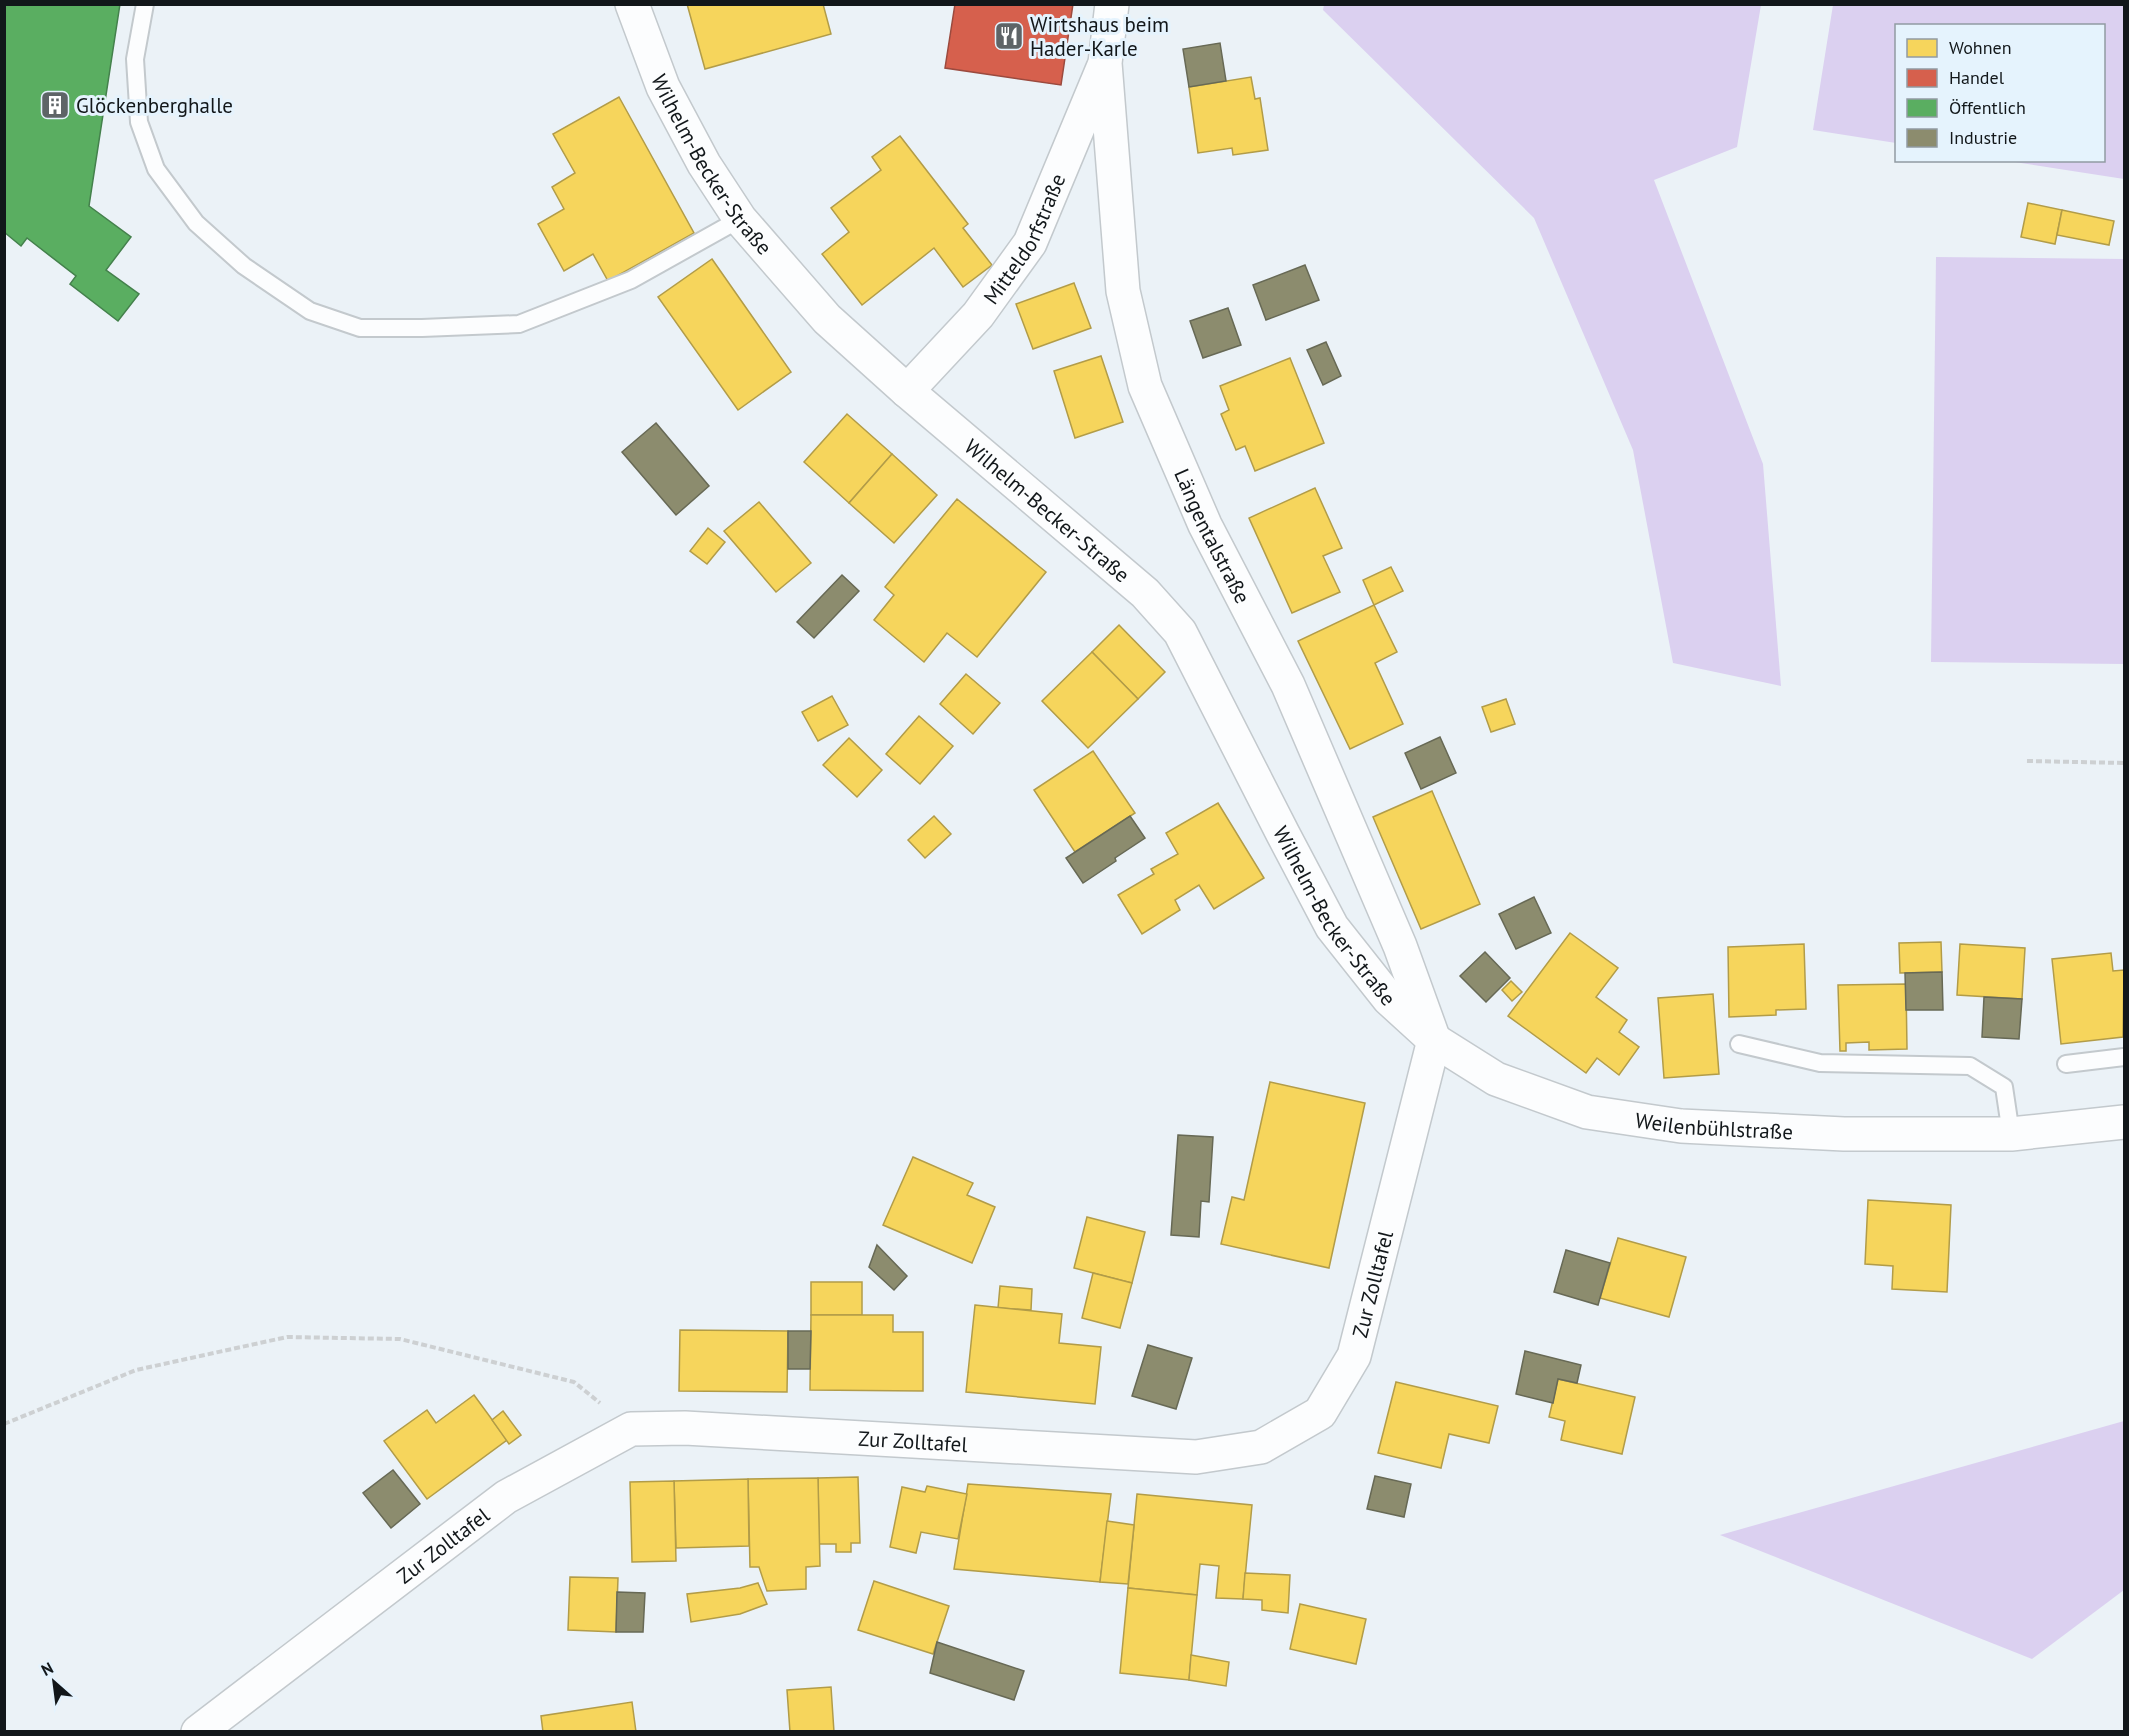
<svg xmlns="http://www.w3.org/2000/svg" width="2129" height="1736" viewBox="0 0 2129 1736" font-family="'PT Sans',sans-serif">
<rect width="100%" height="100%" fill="#ebf2f7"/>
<!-- green -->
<g fill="#dbd0f0">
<polygon points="1324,5 1761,5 1737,147 1654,180 1763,464 1781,686 1673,663 1633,450 1534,218 1323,10"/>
<polygon points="1833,5 2124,5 2124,179 2008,161 2104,160 2104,26 1896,26 1896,143 1813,130"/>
<polygon points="1936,257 2124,259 2124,664 1931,662"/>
<polygon points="2124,1421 2124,1590 2032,1659 1720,1535"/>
</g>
<!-- homes -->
<g fill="#f6d55c" stroke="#b29c48" stroke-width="1.5">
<polygon points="687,4 823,4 831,34 705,69"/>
<polygon points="1251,77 1255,99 1260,98 1268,150 1233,155 1232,148 1198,153 1189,87"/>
<polygon points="619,97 694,233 608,281 593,254 564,271 538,224 564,209 552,187 575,173 553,134"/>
<polygon points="900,136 968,224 963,228 992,265 963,287 934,248 862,305 822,254 849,232 831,208 881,170 872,157"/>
<polygon points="2028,203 2062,210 2055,244 2021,237"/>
<polygon points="2062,210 2114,221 2109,245 2057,235"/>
<polygon points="712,259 791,372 738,410 658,297"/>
<polygon points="1074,283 1091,328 1033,349 1016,304"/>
<polygon points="1101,356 1123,422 1075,438 1054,371"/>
<polygon points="1290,358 1324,443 1255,471 1245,446 1236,450 1221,414 1229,410 1220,386"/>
<polygon points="847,414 892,454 849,503 804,462"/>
<polygon points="892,454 937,495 894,543 849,503"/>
<polygon points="1315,488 1342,548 1323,556 1340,592 1292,613 1249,518"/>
<polygon points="957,499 1046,572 977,657 947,633 924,662 874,620 894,595 885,587"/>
<polygon points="759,502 811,563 776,592 724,531"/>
<polygon points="708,528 725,542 707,564 690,551"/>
<polygon points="1391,567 1403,591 1374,605 1363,580"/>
<polygon points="1374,605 1397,652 1375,663 1403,724 1350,749 1298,641"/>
<polygon points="1119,625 1165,672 1138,699 1092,652"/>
<polygon points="1092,652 1138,699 1088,748 1042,701"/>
<polygon points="966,674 1000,703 973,734 940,704"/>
<polygon points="832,696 848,725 818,741 802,712"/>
<polygon points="1506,699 1515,724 1491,732 1482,707"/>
<polygon points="919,716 953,746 920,784 886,754"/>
<polygon points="849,738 882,770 857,797 823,765"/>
<polygon points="1093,751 1135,813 1075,852 1034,790"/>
<polygon points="1432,791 1480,904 1421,929 1373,817"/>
<polygon points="1218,803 1264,878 1214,909 1199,885 1175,900 1180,910 1142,934 1118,895 1154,874 1151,869 1178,854 1166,833"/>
<polygon points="934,816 951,834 925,858 908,840"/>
<polygon points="1570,933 1618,968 1596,997 1627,1020 1619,1032 1639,1047 1619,1075 1597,1058 1586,1073 1508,1016"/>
<polygon points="1941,942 1942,972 1900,973 1899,943"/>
<polygon points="1804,944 1806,1009 1776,1010 1776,1015 1729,1017 1728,947"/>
<polygon points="1960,944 2025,948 2022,999 1957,995"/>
<polygon points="2111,953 2113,971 2124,970 2123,1037 2061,1044 2052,959"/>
<polygon points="1511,981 1522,992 1512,1001 1502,990"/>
<polygon points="1906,984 1907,1049 1869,1050 1869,1042 1846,1043 1846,1051 1840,1051 1838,985"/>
<polygon points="1713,994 1719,1074 1664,1078 1658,998"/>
<polygon points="1270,1082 1365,1103 1329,1268 1221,1244 1232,1197 1244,1200"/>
<polygon points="913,1157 973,1183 967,1195 995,1207 972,1263 883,1225"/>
<polygon points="1868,1200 1951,1205 1947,1292 1892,1289 1893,1266 1865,1264"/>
<polygon points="1087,1217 1145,1232 1132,1283 1074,1268"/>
<polygon points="1618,1238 1686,1257 1669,1317 1600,1298"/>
<polygon points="1093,1273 1132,1283 1120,1328 1082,1318"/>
<rect x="811" y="1282" width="51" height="33"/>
<polygon points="1000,1286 1032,1289 1031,1310 998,1308"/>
<polygon points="975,1305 1062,1314 1059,1343 1101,1347 1095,1404 966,1392"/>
<polygon points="811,1315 893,1315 893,1332 923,1332 923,1391 810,1390"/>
<polygon points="680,1330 788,1331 787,1392 679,1391"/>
<polygon points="1558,1379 1635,1397 1622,1454 1561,1440 1565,1421 1549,1417"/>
<polygon points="1396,1382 1498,1406 1489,1443 1449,1434 1441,1468 1378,1453"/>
<polygon points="474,1395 507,1440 427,1499 384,1441 427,1410 436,1423"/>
<polygon points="503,1411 521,1435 509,1444 492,1420"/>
<polygon points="858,1477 860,1543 851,1543 851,1552 836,1552 836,1544 819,1544 818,1478"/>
<polygon points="818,1478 820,1566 806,1567 806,1589 767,1591 759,1567 750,1567 748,1479"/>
<polygon points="748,1479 749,1546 676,1548 674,1481"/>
<polygon points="674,1481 676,1561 632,1562 630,1482"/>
<polygon points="968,1484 1111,1494 1100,1582 954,1569"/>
<polygon points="927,1486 967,1494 958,1539 921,1532 916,1553 890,1547 902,1487 925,1492"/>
<polygon points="1137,1494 1252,1505 1243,1599 1216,1598 1219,1566 1200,1564 1197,1595 1128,1588"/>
<polygon points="1107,1521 1134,1525 1128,1584 1100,1582"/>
<polygon points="1245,1573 1290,1575 1288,1613 1262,1610 1262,1600 1243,1599"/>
<polygon points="570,1577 618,1578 616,1632 568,1630"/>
<polygon points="874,1581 949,1606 933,1654 858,1630"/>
<polygon points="758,1583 767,1604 740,1614 691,1622 687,1594 740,1588"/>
<polygon points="1128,1588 1197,1595 1189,1680 1120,1673"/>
<polygon points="1300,1604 1366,1619 1356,1664 1290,1649"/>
<polygon points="1191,1655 1229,1662 1226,1686 1189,1680"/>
<polygon points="831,1687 834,1732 790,1732 787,1690"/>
<polygon points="632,1702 636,1732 543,1732 541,1716"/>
</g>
<!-- shops -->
<polygon fill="#d6604d" stroke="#9b4a3e" stroke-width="1.5" points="955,4 1073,4 1061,85 945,68"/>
<!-- public -->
<polygon fill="#5aae61" stroke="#44814c" stroke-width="1.5" points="4,4 120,4 89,206 131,237 106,270 139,294 118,321 70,284 76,276 27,238 21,246 4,232"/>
<!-- industry -->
<g fill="#8c8c6e" stroke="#676955" stroke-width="1.5">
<polygon points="1220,43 1226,81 1189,87 1183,49"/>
<polygon points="1305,265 1319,300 1266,320 1253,285"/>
<polygon points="1228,308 1241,345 1203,358 1190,321"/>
<polygon points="1326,342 1341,376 1323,385 1307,350"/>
<polygon points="656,423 709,486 676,515 622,452"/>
<polygon points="842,575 859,591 814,638 797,622"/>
<polygon points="1440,737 1456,773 1421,789 1405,753"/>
<polygon points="1130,816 1145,838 1115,858 1116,861 1083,883 1066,858"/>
<polygon points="1534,897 1551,933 1516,949 1499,914"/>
<polygon points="1485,952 1510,978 1486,1002 1460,976"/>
<polygon points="1942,972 1943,1010 1906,1010 1905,973"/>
<polygon points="1984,997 2022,999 2019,1039 1982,1037"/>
<polygon points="1178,1135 1213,1137 1209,1202 1201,1201 1199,1237 1171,1235"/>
<polygon points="877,1245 907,1276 894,1290 869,1267"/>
<polygon points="1566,1250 1610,1263 1598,1305 1554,1292"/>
<polygon points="788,1331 811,1331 810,1369 788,1369"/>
<polygon points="1148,1345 1192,1358 1176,1409 1132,1396"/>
<polygon points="1525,1351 1581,1365 1577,1383 1558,1379 1553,1403 1516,1394"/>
<polygon points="393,1470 420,1504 391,1528 363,1493"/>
<polygon points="1375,1476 1411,1484 1404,1517 1367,1509"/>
<polygon points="617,1592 645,1593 643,1632 616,1632"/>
<polygon points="937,1642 1024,1671 1014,1700 930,1673"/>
</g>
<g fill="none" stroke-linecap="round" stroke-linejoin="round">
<!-- service casing -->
<g stroke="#c3c9cd" stroke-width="20">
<g id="service">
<polyline points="145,4 135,59 139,122 156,169 196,223 244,266 310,311 360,328 422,328 519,324 631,280 740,219"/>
<polyline points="1739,1044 1820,1063 1970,1066 2004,1087 2011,1134"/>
<polyline points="2066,1064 2124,1057"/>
</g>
</g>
<!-- minor casing -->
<g stroke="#c3c9cd" stroke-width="36">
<g id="minor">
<path id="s1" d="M1112,4L1105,63L1123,291L1145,386L1205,525L1288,685L1400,946L1434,1040"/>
<path id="s2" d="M907,391L978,315L1030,243L1103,68"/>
</g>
</g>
<!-- tertiary casing -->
<g stroke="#c3c9cd" stroke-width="36">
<g id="tertiary">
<path id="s3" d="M632,4L663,87L704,164L740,219L827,319L907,391L1145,593L1180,632L1283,834L1332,927L1389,999L1434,1040L1496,1079L1587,1112L1681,1126L1844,1134H2011L2124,1122"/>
<path id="s4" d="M198,1732L506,1497L631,1429L685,1428L1196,1457L1261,1447L1320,1413L1354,1356L1434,1040"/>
</g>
</g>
<!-- path -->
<g stroke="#cdd0d2" stroke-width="4" stroke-dasharray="6 3" stroke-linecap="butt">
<polyline points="2027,761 2124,763"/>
<polyline points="4,1424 136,1370 287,1337 400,1339 574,1382 600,1403"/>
</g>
<!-- service -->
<use href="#service" stroke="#fcfdfe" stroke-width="16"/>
<!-- minor -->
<use href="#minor" stroke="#fcfdfe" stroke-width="33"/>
<!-- tertiary -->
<use href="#tertiary" stroke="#fcfdfe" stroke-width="33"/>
</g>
<!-- icons -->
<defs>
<g id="restaurant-square" transform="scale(1.5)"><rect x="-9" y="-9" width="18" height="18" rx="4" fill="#5e6467" stroke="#e5f3fd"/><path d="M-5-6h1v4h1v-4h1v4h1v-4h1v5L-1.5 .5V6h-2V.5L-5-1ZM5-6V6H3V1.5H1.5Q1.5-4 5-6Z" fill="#fff"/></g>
<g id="building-square" transform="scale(1.5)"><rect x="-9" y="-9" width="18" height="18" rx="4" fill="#5e6467" stroke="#e5f3fd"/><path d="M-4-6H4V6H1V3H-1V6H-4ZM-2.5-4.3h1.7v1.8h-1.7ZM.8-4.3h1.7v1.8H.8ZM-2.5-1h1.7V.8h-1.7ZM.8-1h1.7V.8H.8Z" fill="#fff"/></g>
</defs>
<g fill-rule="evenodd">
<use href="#restaurant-square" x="1009" y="36"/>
<use href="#building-square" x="55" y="105"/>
</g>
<g text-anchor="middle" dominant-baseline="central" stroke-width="6" stroke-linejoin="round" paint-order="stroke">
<!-- poi labels -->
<g font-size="21" fill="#12171a" stroke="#e5f3fd" text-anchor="start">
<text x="1030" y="24">Wirtshaus beim<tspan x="1030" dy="24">Hader-Karle</tspan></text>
<text x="76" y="105">Glöckenberghalle</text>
</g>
<!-- street labels -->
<g font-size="21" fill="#12171a" stroke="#e5f3fd">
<text stroke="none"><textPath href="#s3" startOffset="180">Wilhelm-Becker-Straße</textPath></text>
<text stroke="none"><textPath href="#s2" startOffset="194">Mitteldorfstraße</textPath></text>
<text stroke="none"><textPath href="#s3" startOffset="666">Wilhelm-Becker-Straße</textPath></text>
<text stroke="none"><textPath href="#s1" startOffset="550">Längentalstraße</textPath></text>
<text stroke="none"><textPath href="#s3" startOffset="1170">Wilhelm-Becker-Straße</textPath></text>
<text stroke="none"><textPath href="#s3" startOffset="1629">Weilenbühlstraße</textPath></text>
<text stroke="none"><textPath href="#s4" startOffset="1370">Zur Zolltafel</textPath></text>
<text stroke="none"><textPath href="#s4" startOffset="812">Zur Zolltafel</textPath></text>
<text stroke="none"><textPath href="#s4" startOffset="308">Zur Zolltafel</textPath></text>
</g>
</g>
<!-- border -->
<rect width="2129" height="1736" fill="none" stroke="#12171a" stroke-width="12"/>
<!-- legend -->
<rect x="1895" y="24" width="210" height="138" fill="#e5f3fd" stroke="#919ba2" stroke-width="1.5"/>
<rect x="1907" y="39" width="30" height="18" fill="#f6d55c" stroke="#919ba2" stroke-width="1.5"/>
<text x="1949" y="54" font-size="18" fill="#12171a">Wohnen</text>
<rect x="1907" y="69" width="30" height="18" fill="#d6604d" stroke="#919ba2" stroke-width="1.5"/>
<text x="1949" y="84" font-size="18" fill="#12171a">Handel</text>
<rect x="1907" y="99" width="30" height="18" fill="#5aae61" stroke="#919ba2" stroke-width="1.5"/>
<text x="1949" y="114" font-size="18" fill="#12171a">Öffentlich</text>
<rect x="1907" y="129" width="30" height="18" fill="#8c8c6e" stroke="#919ba2" stroke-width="1.5"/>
<text x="1949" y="144" font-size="18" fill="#12171a">Industrie</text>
<!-- north arrow -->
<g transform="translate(54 1682) rotate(332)" stroke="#e5f3fd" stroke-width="4.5" paint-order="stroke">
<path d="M0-4.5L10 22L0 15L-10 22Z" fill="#12171a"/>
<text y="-9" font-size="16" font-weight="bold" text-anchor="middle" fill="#12171a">N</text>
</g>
</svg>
